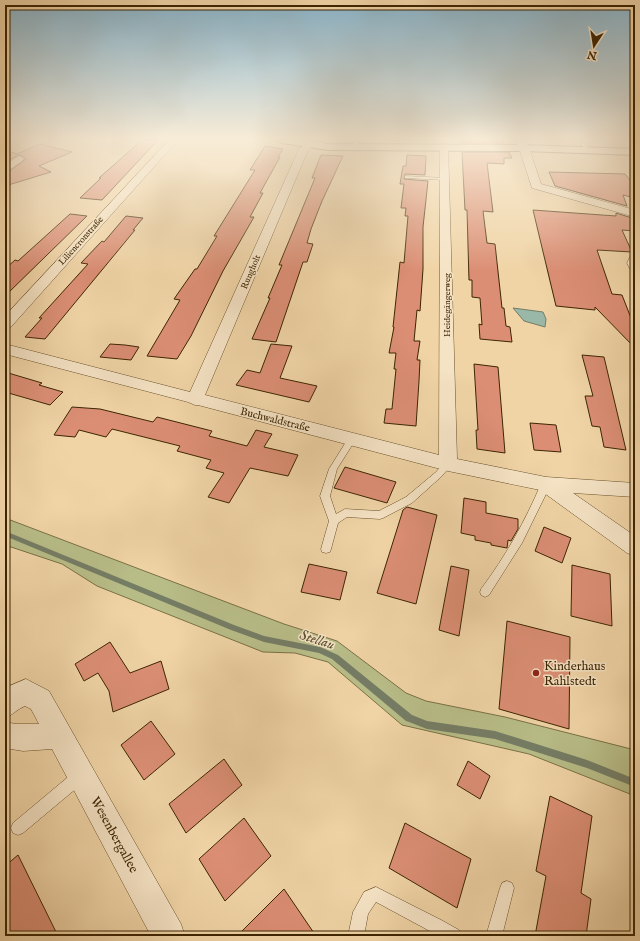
<svg xmlns="http://www.w3.org/2000/svg" width="640" height="941" viewBox="0 0 640 941" font-family="'IM FELL English',serif">
<rect width="100%" height="100%" fill="#f0d4a6"/>
<filter id="stains"><feTurbulence type="fractalNoise" baseFrequency=".005" numOctaves="4"/><feColorMatrix values="0 0 0 0 .2 0 0 0 0 .09 0 0 0 0 .02 0 0 0 .5 -.17"/></filter>
<radialGradient id="worn" r=".72"><stop offset=".6" stop-color="#630" stop-opacity="0"/><stop offset="1" stop-color="#630" stop-opacity=".3"/></radialGradient>
<!-- green -->
<polygon fill="#b8bd88" stroke="#7a7145" points="5,518 284,624 337,641 406,693 426,701 505,717 635,750 635,796 529,754 402,725 328,662 295,653 263,652 97,586 62,564 5,545"/>
<!-- water -->
<polygon fill="#9ab8a7" stroke="#757d65" points="513,308 543,312 546,319 545,327 524,321"/>
<g fill="none" stroke-linecap="round" stroke-linejoin="round">
<!-- stream -->
<polygon fill="#757d65" fill-rule="evenodd" points="5,531 234,625 264,636 320,647 338,655 412,715 427,721 495,731 587,760 635,779 635,787 587,768 495,739 427,729 409,722 406,721 332,659 319,653 264,642 231,630 5,536"/>
</g>
<!-- building -->
<g fill="#db8e74" stroke="#3d2502">
<polygon points="142,140 158,140 102,200 80,198 101,178 99,178"/>
<polygon points="461,140 503,140 504,143 462,143"/>
<polygon points="40,144 72,152 39,166 51,172 5,186 5,174 26,159 22,156 18,155 5,163 5,150 17,154"/>
<polygon points="265,146 283,149 278,157 280,157 260,193 263,193 250,217 254,217 223,271 191,336 177,359 147,356 180,300 174,299 195,269 197,269 217,236 214,236 255,170 250,170"/>
<polygon points="462,152 509,152 512,158 504,158 504,164 487,163 493,212 483,211 487,243 495,244 502,308 504,308 506,326 510,327 512,342 480,339 479,324 482,325 480,298 472,297 472,280 469,280 467,210 465,210"/>
<polygon points="321,155 343,156 322,201 311,229 307,243 313,244 307,262 303,262 276,342 252,339 270,298 268,298 282,265 279,265 315,178 312,178"/>
<polygon points="407,155 426,156 425,175 405,174 404,179 428,181 423,227 423,269 420,311 417,310 414,341 420,341 417,360 420,360 419,381 416,426 384,423 386,409 392,409 396,369 394,369 396,353 389,353 394,327 393,327 400,262 404,263 408,216 405,216 406,208 401,208 404,184 400,184 403,166 406,166"/>
<polygon points="549,172 625,174 635,186 635,198 623,195 627,206 555,186"/>
<polygon points="533,210 616,216 616,213 632,218 635,231 622,230 632,252 597,250 612,294 622,295 631,318 635,322 635,348 595,307 595,310 556,306"/>
<polygon points="70,214 87,216 5,296 5,269 15,260 18,261"/>
<polygon points="126,216 143,218 133,230 135,230 45,339 25,337 42,318 39,318 88,264 81,263 102,241 104,242"/>
<polygon points="110,344 125,345 139,347 131,360 100,357"/>
<polygon points="271,344 292,346 280,378 317,386 309,402 236,385 247,370 260,373"/>
<polygon points="582,355 604,357 626,450 604,447 600,427 592,426 585,396 593,396"/>
<polygon points="474,364 498,367 505,453 477,449 476,430 478,430"/>
<polygon points="5,372 42,383 39,385 63,392 50,405 5,392"/>
<polygon points="72,407 100,409 153,422 157,417 212,431 209,436 247,446 256,430 272,434 264,447 298,455 288,476 250,468 229,503 208,497 224,473 206,468 211,460 177,451 180,446 112,429 106,437 79,430 75,437 54,435"/>
<polygon points="530,423 556,425 561,452 534,450"/>
<polygon points="345,467 396,482 387,503 334,488"/>
<polygon points="464,498 486,502 486,513 518,519 518,529 511,541 508,540 507,548 491,545 491,543 475,540 475,536 461,533"/>
<polygon points="407,507 437,515 416,604 377,593 403,510"/>
<polygon points="544,527 571,538 562,563 535,551"/>
<polygon points="309,564 347,572 340,600 301,592"/>
<polygon points="572,565 610,574 612,626 571,616"/>
<polygon points="451,566 469,570 459,636 439,630"/>
<polygon points="507,621 570,637 569,729 499,709"/>
<polygon points="110,642 130,673 161,661 169,689 113,712 109,691 98,673 84,681 75,664"/>
<polygon points="151,721 175,754 144,780 121,745"/>
<polygon points="224,759 242,785 186,833 169,804"/>
<polygon points="468,761 490,776 480,799 457,785"/>
<polygon points="550,796 592,816 581,893 591,899 586,936 535,936 546,876 536,871"/>
<polygon points="244,818 271,856 225,901 199,859"/>
<polygon points="405,823 471,859 457,908 389,868"/>
<polygon points="18,855 58,936 5,936 5,866"/>
<polygon points="284,889 316,936 237,936"/>
</g>
<g fill="none" stroke-linecap="round" stroke-linejoin="round">
<!-- lane casing -->
<g stroke="#6a512b" stroke-width="1">
<g id="lane">
<polygon points="354,140 358,140 359,148 355,147"/>
<polygon points="578,140 582,140 590,151 586,151"/>
<polygon points="405,176 445,178 447,179 445,180 407,178 405,178"/>
<polygon points="352,436 356,439 337,469 330,496 336,514 345,509 379,511 406,497 436,472 445,462 448,461 452,464 442,476 412,503 383,518 380,519 347,517 338,523 331,549 330,552 326,553 322,552 321,549 329,521 320,496 329,469 349,437"/>
<path d="M546,481L549,482L551,484L522,543L489,595L485,597L481,595L480,592L481,589C506,556 525,521 541,484L543,482Z"/>
<polygon points="79,770 84,772 86,777 84,782 23,833 18,835 13,833 11,828 13,823 74,772"/>
<polygon points="507,881 512,883 514,888 502,936 486,936 500,888 502,883"/>
<polygon points="376,887 443,921 459,930 461,936 439,936 376,902 368,914 364,936 348,936 353,912 364,892"/>
</g>
</g>
<!-- street casing -->
<g stroke="#6a512b" stroke-width="1">
<g id="street">
<polygon points="169,140 178,140 10,328 5,329 5,316"/>
<polygon points="515,140 524,140 529,148 541,184 635,210 635,217 532,188 519,148"/>
<polygon points="308,142 313,145 308,150 205,395 439,455 440,147 445,144 448,145 457,459 546,477 635,483 635,497 573,493 635,536 635,556 627,553 540,490 448,471 198,405 195,405 188,402 5,354 5,344 190,392 299,149"/>
<polygon points="19,156 22,157 24,159 22,161 5,173 5,165"/>
<polygon points="635,256 635,270 630,269 627,263 630,257"/>
<path d="M26,679L49,691L181,924L185,936H151L52,749L23,751L5,748V722L16,724H39L31,709L25,706C17,709 13,715 5,718V688Z"/>
</g>
</g>
<!-- secondary casing -->
<g stroke="#3d2502" stroke-width="2">
<polygon id="secondary" points="277,140 305,140 328,144 524,145 635,149 635,155 524,151 328,150 282,143"/>
</g>
<!-- lane -->
<use href="#lane" fill="#f5e3c5" fill-rule="evenodd"/>
<!-- street -->
<use href="#street" fill="#f5e3c5" fill-rule="evenodd"/>
<!-- secondary -->
<use href="#secondary" fill="#f5e3c5" fill-rule="evenodd"/>
</g>
<!-- sky -->
<linearGradient id="sky" x2="0" y2="1"><stop stop-color="#89b6ce"/><stop offset="0.51" stop-color="#f8ecd7"/><stop offset="1" stop-color="#f8ecd7" stop-opacity="0"/></linearGradient>
<rect width="640" height="272" fill="url(#sky)"/>
<!-- markers -->
<circle fill="#8f2418" stroke="#f5e3c5" stroke-width="1.5" cx="536" cy="673" r="4"/>
<g text-anchor="middle" dominant-baseline="central" stroke-width="3" stroke-linejoin="round" paint-order="stroke">
<!-- far-street labels -->
<g font-size="9" fill="#3d2502" stroke="#f5e3c5">
<text transform="translate(81 241) rotate(-48)">Liliencronstraße</text>
<text transform="translate(251 272) rotate(-67)">Rungholt</text>
<text transform="translate(447 305) rotate(-90)">Heidegängerweg</text>
</g>
<!-- street labels -->
<g font-size="11" fill="#3d2502" stroke="#f5e3c5">
<text transform="translate(275 420) rotate(14)">Buchwaldstraße</text>
</g>
<!-- near-poi labels -->
<g font-size="13" fill="#3d2502" stroke="#f5e3c5" text-anchor="start">
<text x="544" y="666">Kinderhaus<tspan x="544" dy="15">Rahlstedt</tspan></text>
</g>
<!-- near-street labels -->
<g font-size="13" fill="#3d2502" stroke="#f5e3c5">
<text transform="translate(114 835) rotate(61)">Wesenbergallee</text>
</g>
<!-- near-water labels -->
<g font-size="14" font-style="italic" fill="#544a2b" stroke="#f5e3c5">
<text transform="translate(317 640) rotate(17)">Stellau</text>
</g>
</g>
<!-- margin -->
<rect width="640" height="941" fill="none" stroke="#f0d4a6" stroke-width="20"/>
<rect x="6" y="6" width="628" height="929" fill="none" stroke="#3d2502" stroke-width="2"/>
<rect x="10" y="10" width="620" height="921" fill="none" stroke="#3d2502"/>
<!-- north arrow -->
<g transform="translate(594 46) rotate(192)" stroke="#f5e3c5" stroke-width="3" paint-order="stroke">
<path d="M0-3L7 15L0 10L-7 15Z" fill="#3d2502"/>
<text y="-6" font-size="11" font-weight="bold" text-anchor="middle" fill="#3d2502">N</text>
</g>
<rect width="100%" height="100%" filter="url(#stains)"/>
<rect width="100%" height="100%" fill="url(#worn)"/>
</svg>
